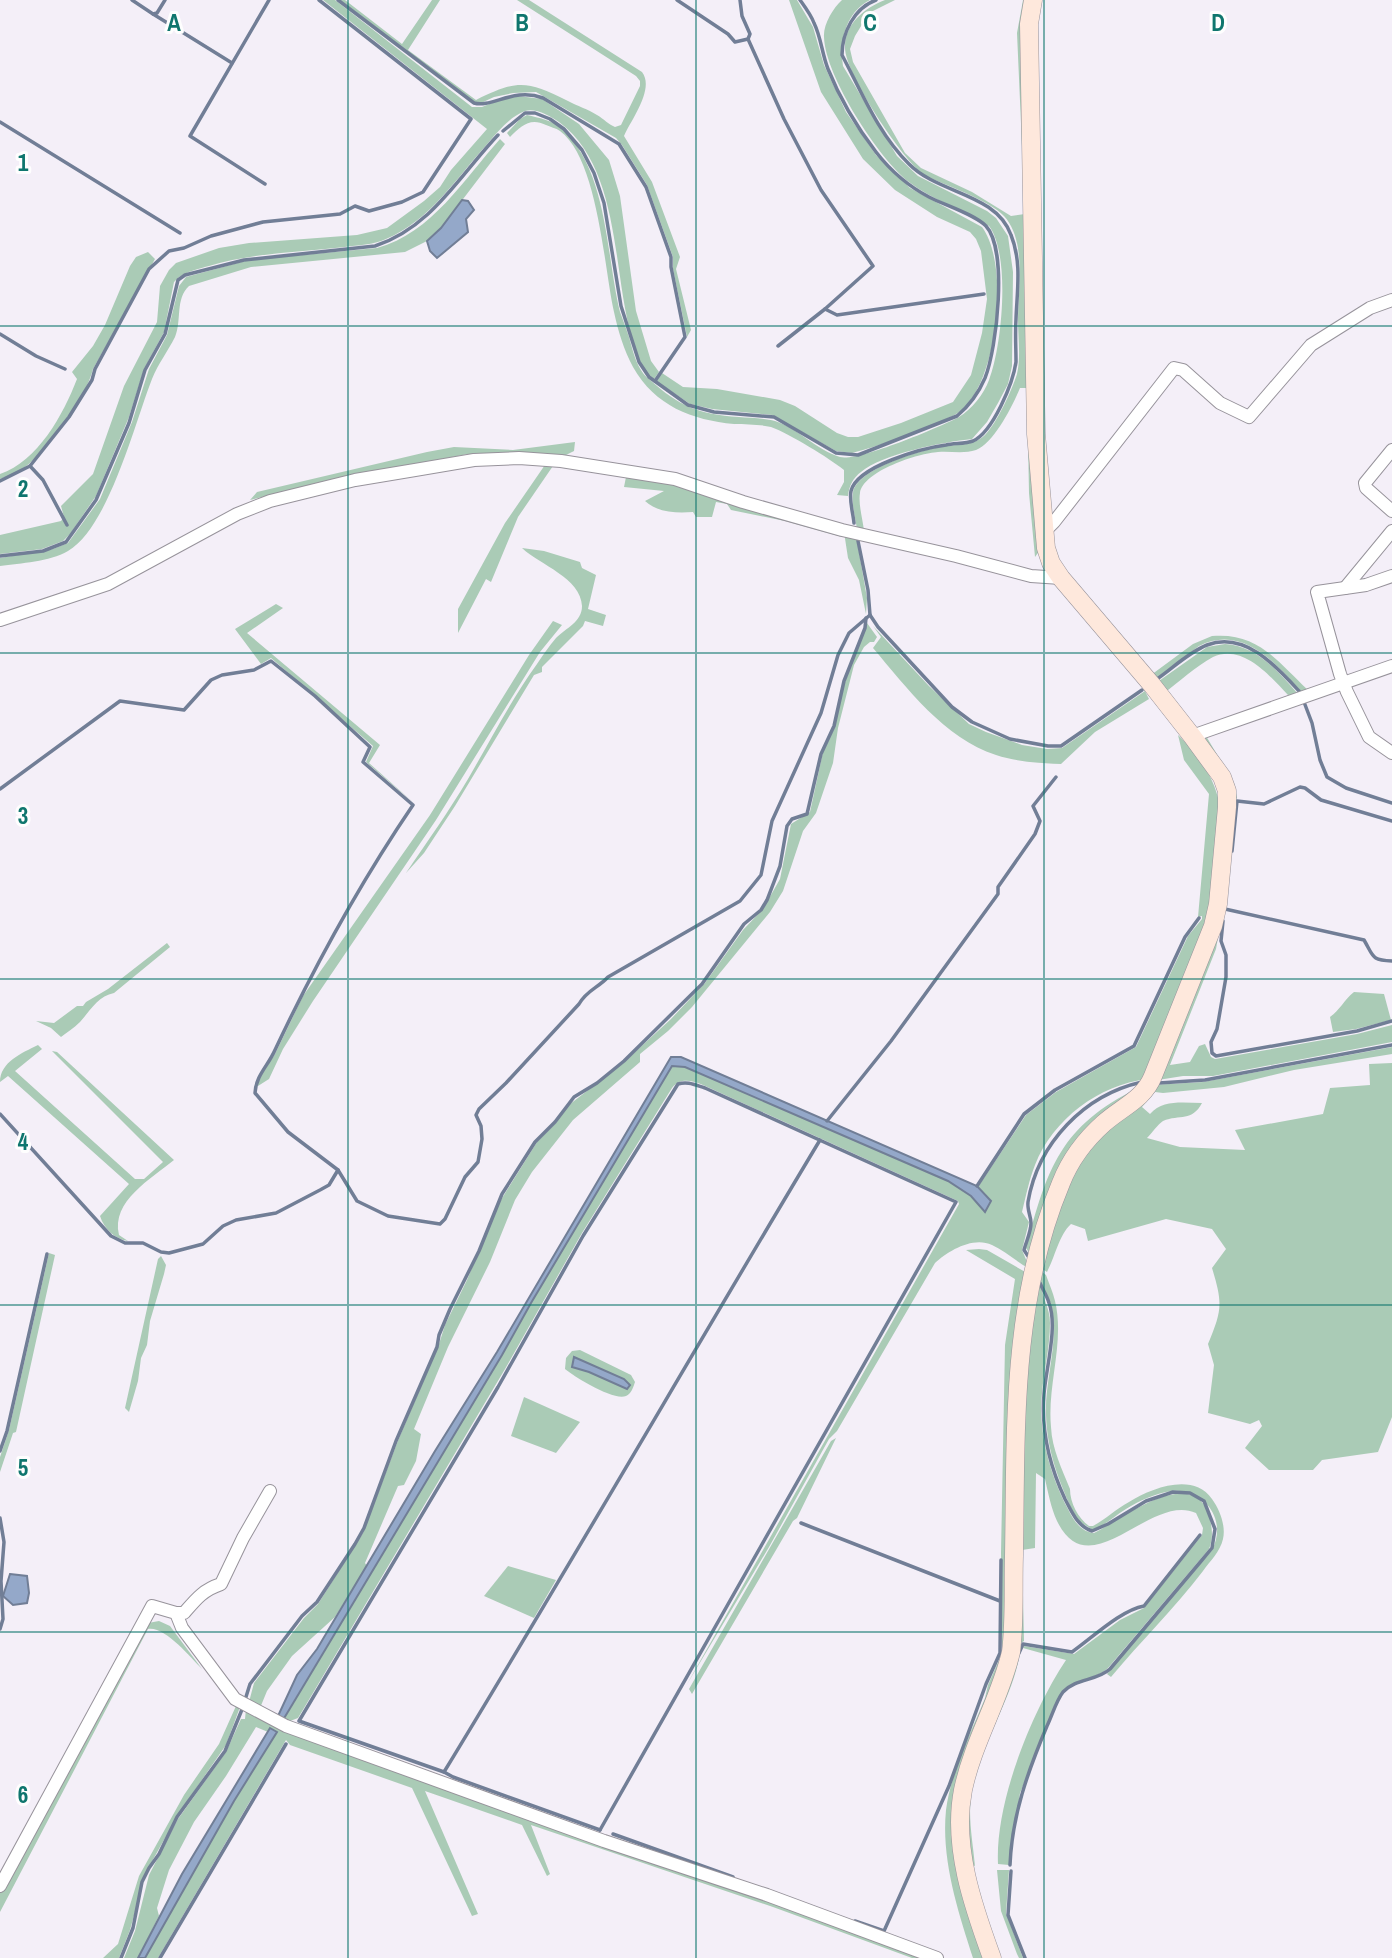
<svg xmlns="http://www.w3.org/2000/svg" width="1392" height="1958" viewBox="0 0 1392 1958" font-family="'Archivo Narrow',sans-serif">
<rect width="100%" height="100%" fill="#f4eff8"/>
<!-- green -->
<g fill="#aacbb6">
<path d="M323,0H335L472,107H482L504,98L518,96L542,99L579,124L609,160L620,196L636,311L651,361L659,372L654,379C641,370 636,353 632,338C612,271 621,168 559,122C550,116 536,108 525,111C511,116 498,131 489,142C457,177 431,220 386,239C373,245 358,245 345,247C299,252 253,253 209,266C198,269 188,271 179,277L174,282L164,332L144,369L129,417L96,496L70,534L63,541L42,549L0,554V535L61,521L64,517L61,506L93,474L124,386L157,322L160,286L169,270L176,263L219,248L249,243L357,235L387,228L424,201L440,187L451,170L487,129Z"/>
<path d="M340,0H345L402,44L432,0H440L408,50L476,100C518,79 527,81 568,101C577,106 588,109 597,115C604,119 608,124 615,127L621,125L640,86V81L636,76L517,0H529L642,72C655,89 631,120 624,136L652,182L680,257L676,269L691,330L687,337L673,269V257L647,185L622,145L616,138L536,92L513,93L494,97L481,103H476Z"/>
<path d="M789,0H797L813,27L824,65L846,112L876,155L910,188L982,227C1010,265 998,378 962,410C946,423 874,448 852,453L836,451L772,415L712,409L690,404L656,381L662,373L683,387L717,389L780,400L795,406L837,433L848,437H858L901,423L953,402L971,375L982,333L987,299L981,251L976,239L970,232L937,217L895,190L863,159L821,92Z"/>
<path d="M842,0H870C846,12 839,41 843,66L897,156L918,176L987,211L996,218L1008,236L1013,272L1012,366L1008,384L998,403L987,422L972,439C943,442 882,454 861,472C853,478 849,486 848,496L837,495L844,482V470C829,458 790,434 771,427C760,424 746,425 734,424C692,420 655,406 633,367C624,350 618,331 614,312C604,268 598,159 560,131C556,128 550,127 546,125C530,117 521,126 510,137L507,133L520,119L527,115C539,118 552,120 561,128C608,169 606,256 620,312C623,320 626,328 629,337C633,351 637,370 649,379C680,407 698,414 739,417C750,418 765,418 775,421C797,428 817,450 840,457C858,462 940,427 959,417C972,409 984,394 989,380C1002,347 1011,255 989,226C965,211 931,199 909,182C879,159 825,76 824,37C823,25 833,8 842,0Z"/>
<path d="M885,0H895L869,13L855,36L850,49L853,62L905,153L921,168L972,192L1011,216L1025,214L1017,33L1023,0H1029L1040,550L1035,557L1029,493L1027,388H1020C1013,405 994,443 976,450C964,454 951,451 938,452C919,453 863,471 860,493C858,504 863,520 864,531L857,530C856,519 851,504 853,493C856,469 919,451 940,447C955,444 973,447 985,435C997,423 1012,390 1017,374C1021,357 1018,337 1018,320C1018,290 1027,241 1004,216C989,200 945,185 924,175C902,159 844,72 845,47C845,23 865,8 885,0Z"/>
<path d="M500,139L505,144L441,228L427,241L405,252L251,267L189,286C175,299 182,320 175,337C168,351 158,364 152,379C135,422 109,527 68,551C49,562 21,563 0,566V558L53,549L68,543L100,499L132,422L149,369L167,335L179,286L186,277L249,260L377,248C432,233 464,179 500,139Z"/>
<path d="M148,252L155,259L93,369C86,398 48,450 25,467C17,473 9,476 0,479V474C38,461 63,415 77,379L72,372L93,346L105,325L130,266L136,257Z"/>
<polygon points="575,442 574,451 564,456 468,454 321,482 250,500 257,492 427,452 454,447 513,450"/>
<polygon points="547,462 555,463 518,517 491,582 486,579 458,633 458,609 505,523"/>
<path d="M566,464L677,484L841,532L842,537L785,521L731,510L727,504L716,502L712,517H696L693,512C677,513 658,513 645,501L664,491L624,487L626,477L563,468Z"/>
<polygon points="844,532 856,535 867,598 866,614 859,580 848,558"/>
<path d="M522,548L544,551L580,562L582,568L596,575L588,609L606,615L603,626L585,621L583,626L542,667V672L534,675L455,806L424,853L406,873C427,842 449,811 468,779C490,741 511,700 537,664C543,655 549,646 556,638C566,628 582,622 582,606C581,578 540,565 522,548Z"/>
<polygon points="276,604 283,608 247,633 380,745 369,763 415,804 366,762 373,746 271,658 261,664 235,629"/>
<polygon points="553,621 562,625 540,652 436,820 313,1001 283,1049 269,1079 258,1086 258,1080 275,1054 303,996 430,815 529,655"/>
<polygon points="867,623 877,637 874,642 870,642 864,647 854,665 838,728 833,763 816,813 803,831 783,891 770,912 692,1007 668,1031 640,1054 640,1062 573,1120 532,1172 515,1200 490,1262 448,1347 414,1429 421,1434 416,1461 404,1485 398,1486 365,1563 367,1566 335,1617 292,1656 267,1691 260,1708 249,1702 254,1683 304,1618 318,1604 363,1533 397,1443 439,1344 445,1325 467,1280 498,1205 507,1190 537,1142 556,1123 565,1108 623,1063 671,1019 705,983 743,930 763,909 780,879 791,824 810,812 823,752 834,729 844,685"/>
<path d="M873,626L929,686L969,724L986,732L1022,745L1047,749L1062,748L1145,691L1149,699L1095,732L1061,764C1039,763 1017,762 996,755C944,738 907,688 873,648L881,637Z"/>
<path d="M1212,636C1258,632 1277,661 1308,690L1301,692C1276,662 1241,624 1199,646L1154,680L1151,675L1193,644Z"/>
<path d="M1225,644C1257,646 1278,671 1298,694L1288,695C1271,677 1243,643 1213,657C1196,666 1179,682 1164,693L1156,683L1207,647Z"/>
<path d="M1178,735C1197,752 1214,777 1219,802L1210,910L1147,1079C1099,1085 1053,1119 1035,1165C1029,1180 1026,1196 1022,1212L1029,1222L1022,1250L1030,1269C1017,1262 1005,1251 992,1245C973,1236 948,1251 935,1263L837,1431L829,1439L769,1547L686,1686L959,1204L958,1201L703,1085C692,1081 681,1077 672,1088L582,1233L505,1369L307,1703L298,1718L290,1721L289,1724L283,1720L502,1355L531,1303L672,1066L685,1067L948,1181L971,1196L991,1201L978,1187L1026,1115L1056,1092L1136,1047L1188,936L1202,919V916L1198,917L1209,794L1184,760Z"/>
<polygon points="1206,736 1234,783 1237,798 1235,800 1223,909 1216,949 1170,1065 1190,1062 1199,1046 1205,1044 1211,1057 1215,1059 1357,1034 1392,1025 1392,1042 1213,1076 1183,1076 1158,1080 1212,945 1230,797 1198,739"/>
<path d="M167,943L170,947L114,993C98,996 90,1011 80,1022C74,1028 67,1032 61,1037L51,1028L36,1021L54,1023L77,1006H83L86,1002L108,989Z"/>
<path d="M1354,992L1384,994L1391,1020L1356,1029L1333,1032L1330,1017C1340,1010 1344,1000 1354,992Z"/>
<path d="M38,1045L42,1049L15,1071L135,1179H144L163,1162L52,1051L57,1052L174,1160C151,1179 111,1201 119,1235L128,1241C115,1239 104,1229 100,1216L129,1184L8,1076L0,1082C0,1062 22,1053 38,1045Z"/>
<path d="M1392,1047V1054L1294,1070L1224,1087L1163,1093L1155,1092L1142,1107L1150,1114C1163,1099 1184,1103 1202,1103C1192,1122 1180,1114 1163,1121C1158,1124 1152,1133 1147,1138L1180,1147L1245,1150L1235,1130L1323,1114L1330,1088L1370,1085L1369,1064L1392,1063V1417L1378,1452L1322,1460L1313,1470H1269L1245,1448L1262,1426L1259,1420L1250,1424L1208,1413L1214,1365L1208,1344C1222,1310 1223,1304 1212,1268L1226,1249L1212,1229L1166,1219L1088,1241L1085,1229L1071,1224C1059,1235 1055,1257 1047,1272L1038,1266L1073,1164L1152,1085L1203,1082Z"/>
<path d="M1138,1088L1102,1116L1032,1257L1026,1248C1047,1169 1060,1126 1138,1088Z"/>
<path d="M979,1249L987,1250L1027,1273L1008,1636L958,1845L985,1958H973C958,1911 941,1860 946,1810C951,1771 971,1733 985,1698L988,1685L1002,1653L1001,1553L1005,1345L1015,1279L966,1250Z"/>
<polygon points="49,1253 55,1255 16,1432 13,1433 0,1472 0,1457 9,1430"/>
<polygon points="161,1256 166,1265 164,1274 150,1321 147,1345 141,1358 138,1381 129,1412 125,1408 158,1259"/>
<path d="M1042,1272L1046,1275C1049,1284 1053,1292 1055,1301C1065,1342 1047,1385 1051,1427C1052,1449 1062,1469 1070,1489C1070,1503 1078,1518 1089,1526H1093C1106,1519 1116,1509 1129,1502C1152,1488 1193,1472 1212,1499C1220,1510 1226,1526 1223,1539C1220,1552 1210,1561 1203,1571C1174,1609 1141,1641 1111,1677L1107,1674L1212,1550C1228,1520 1204,1488 1172,1491C1156,1493 1139,1501 1126,1509C1114,1516 1106,1525 1093,1530L1080,1522L1074,1514C1059,1482 1047,1451 1046,1415C1044,1374 1067,1323 1042,1287C1042,1298 1050,1308 1050,1323C1050,1347 1044,1370 1042,1393C1038,1432 1050,1475 1068,1509C1073,1520 1081,1532 1094,1533C1119,1521 1189,1465 1208,1512C1212,1525 1214,1537 1209,1549L1108,1668C1094,1681 1073,1677 1060,1695L1020,1793L1009,1865L998,1864C995,1802 1032,1711 1066,1660L1023,1648L1024,1646L1074,1654L1120,1620L1144,1608L1202,1535L1203,1528L1196,1513C1150,1492 1090,1589 1057,1521C1051,1508 1048,1492 1045,1479L1036,1473L1035,1548L1022,1550L1024,1641L1021,1643C1017,1697 978,1742 971,1796C968,1819 973,1843 975,1866L969,1864L964,1807L1004,1690L1025,1344Z"/>
<path d="M580,1350L631,1375L635,1382C633,1388 631,1394 626,1396C613,1401 575,1377 565,1369L566,1358L572,1351Z"/>
<polygon points="524,1397 580,1422 556,1453 511,1436"/>
<polygon points="836,1438 797,1518 793,1521 692,1694 689,1689 831,1441"/>
<polygon points="508,1566 556,1580 534,1618 484,1596"/>
<path d="M159,1621L170,1626L202,1669C190,1657 165,1626 148,1629L0,1912V1892L18,1856L148,1623Z"/>
<polygon points="236,1706 240,1707 226,1745 179,1813 146,1872 130,1930 119,1958 103,1958 118,1944 139,1876 184,1795 219,1744"/>
<polygon points="246,1709 933,1958 912,1958 773,1907 531,1825 550,1874 547,1876 522,1825 425,1791 478,1914 472,1916 412,1788 290,1745 286,1740 158,1958 145,1958 234,1801 276,1732 271,1728 268,1732 256,1727 226,1776 194,1822 169,1870 157,1908 159,1916 138,1958 124,1958 135,1931 149,1875 178,1819 226,1752 241,1719 245,1719"/>
<polygon points="997,1870 1009,1870 1006,1913 1023,1958 1019,1958 1017,1954 1001,1911"/>
</g>
<!-- water -->
<g fill="#94a8c9" stroke="#717e96" stroke-width="2">
<polygon points="462,200 468,201 474,210 466,219 468,232 437,258 430,251 427,241 441,228"/>
<polygon points="671,1057 681,1057 977,1186 991,1201 985,1212 971,1196 948,1181 685,1067 672,1066 531,1303 502,1355 283,1720 278,1716 297,1675 317,1649 435,1451 497,1352"/>
<polygon points="574,1357 624,1379 630,1385 627,1389 589,1372 572,1367"/>
<polygon points="10,1574 27,1576 29,1593 27,1603 13,1605 3,1596"/>
<polygon points="270,1728 277,1732 234,1801 145,1958 138,1958 182,1874"/>
</g>
<g fill="none" stroke-linecap="round" stroke-linejoin="round">
<!-- stream -->
<g stroke="#717e96" stroke-width="3.5">
<polyline points="132,0 153,14 157,13 165,0"/>
<path d="M338,0L474,103C492,108 514,87 543,98L619,144L646,187L671,257V267L685,337L655,381"/>
<polyline points="677,0 728,34 735,42 748,39 750,34 742,16 740,0"/>
<polyline points="153,14 232,63"/>
<polyline points="748,39 784,119 821,190 873,266 825,309 778,346"/>
<polyline points="0,122 180,233"/>
<path d="M503,131L525,113H535L550,119L564,129L582,150L594,173L604,203L621,306L639,362L649,377L688,405L714,412L774,417L836,453L858,455L957,416C969,406 979,392 985,378C997,348 1008,250 986,226C974,214 944,205 929,197C908,186 890,170 876,152C856,126 840,99 828,69C822,54 821,37 814,23C811,15 805,7 800,0"/>
<polyline points="265,184 190,136 269,0"/>
<polyline points="825,309 837,315 984,294"/>
<polyline points="0,334 36,356 65,369"/>
<polyline points="30,466 43,480 67,525"/>
<polyline points="0,481 30,466 69,417 92,380 95,369 149,269 169,251 184,248 211,236 263,222 340,214 355,206 369,211 402,202 423,192 471,119 319,0"/>
<path d="M854,523C853,513 849,500 851,491C857,466 923,448 946,445C954,443 965,444 973,441C993,432 1013,383 1016,362C1016,348 1015,334 1016,319C1017,291 1022,262 1011,235C996,193 938,194 909,164C879,135 861,91 842,55C842,33 854,8 876,0"/>
<polyline points="858,541 868,590 870,615 878,627 952,707 972,722 1010,739 1048,746 1061,746 1142,690"/>
<path d="M0,556L43,551L66,542L96,500L129,423L145,370L165,334L178,280L185,275L244,260L375,246C431,228 459,176 498,135"/>
<path d="M1157,679C1173,668 1189,652 1207,645C1245,631 1276,666 1299,691"/>
<polyline points="1304,702 1312,723 1320,760 1327,777 1346,788 1392,803"/>
<path d="M0,789L120,701L184,710L211,680L222,675L254,670L271,661L315,696L370,747L363,762L413,805C360,883 315,965 275,1050C268,1066 256,1075 255,1093L288,1132L338,1170L357,1201L388,1216L440,1224L445,1219L465,1177L478,1162L482,1139L481,1126L476,1115L479,1109L506,1083L579,1004C587,990 598,988 608,977L740,901L761,875L772,821L821,713L838,655L849,633L870,615"/>
<polyline points="1232,851 1237,801 1264,804 1300,787 1305,788 1321,800 1392,821"/>
<path d="M1225,909L1364,940C1374,957 1371,960 1392,961"/>
<polyline points="1223,921 1221,941 1226,955 1226,977 1217,1029 1211,1042 1212,1053 1216,1056 1357,1031 1392,1021"/>
<polyline points="1159,1083 1205,1080 1392,1045"/>
<polyline points="0,1114 111,1236 125,1243 143,1243 161,1252 169,1253 203,1244 223,1226 236,1220 276,1213 320,1190 329,1185 338,1170"/>
<polyline points="827,1121 891,1041 998,894 998,887 1035,834 1040,821 1033,806 1056,777"/>
<polyline points="977,1186 1024,1114 1055,1090 1134,1046 1185,937 1199,918"/>
<path d="M1030,1259L1024,1250C1026,1242 1031,1232 1031,1223C1031,1216 1027,1210 1028,1202C1038,1143 1084,1095 1142,1082"/>
<polyline points="0,1451 7,1431 47,1254"/>
<polyline points="0,1518 4,1542 1,1581 3,1619 0,1629"/>
<polyline points="801,1523 1000,1601"/>
<path d="M1019,1653L1023,1644L1072,1652C1092,1638 1121,1610 1144,1606L1200,1535"/>
<polyline points="245,1700 250,1684 302,1616 317,1602 355,1544 364,1528 396,1441 437,1347 439,1335 450,1309 479,1251 502,1194 535,1142 555,1122 574,1097 597,1083 624,1061 702,984 744,924 761,910 767,900 780,866 787,826 792,819 807,814 821,754 834,726 844,681 865,628 866,618"/>
<polyline points="444,1772 453,1777 600,1830"/>
<path d="M600,1830L956,1202L705,1088C695,1085 688,1081 678,1084L583,1236L498,1387L299,1721L444,1772C572,1562 694,1350 820,1140"/>
<polyline points="613,1834 733,1877"/>
<path d="M1010,1865C1012,1815 1028,1771 1047,1726C1052,1716 1056,1701 1063,1692C1076,1678 1097,1681 1110,1669L1202,1560L1212,1548L1215,1529L1204,1501L1190,1493L1173,1492L1146,1501L1108,1524L1092,1531C1077,1526 1072,1512 1065,1499C1050,1467 1041,1430 1044,1394C1046,1368 1058,1327 1049,1303C1047,1296 1043,1290 1040,1283"/>
<polyline points="1011,1871 1008,1915 1025,1958"/>
<polyline points="855,1921 884,1931 949,1786 986,1684 1000,1653 1001,1560"/>
<polyline points="121,1958 133,1928 142,1882 149,1868 159,1854 177,1817 225,1751 243,1707"/>
<polyline points="160,1958 286,1744"/>
</g>
<!-- street casing -->
<g stroke="#97939b" stroke-width="14">
<g id="street">
<polyline points="1392,450 1365,483 1366,488 1392,511"/>
<polyline points="1044,532 1054,522 1174,368 1183,370 1220,403 1249,417 1311,345 1370,308 1392,300"/>
<polyline points="1392,576 1366,585 1317,592 1340,674 1347,692 1369,737 1392,753"/>
<polyline points="1345,588 1392,531"/>
<polyline points="0,620 108,584 237,514 270,501 355,480 415,470 474,460 519,458 561,461 675,479 743,502 842,530 956,556 1031,576 1061,578"/>
<polyline points="1192,736 1392,666"/>
<path d="M176,1613H184C196,1599 203,1590 221,1584L243,1538L270,1491"/>
<polyline points="0,1886 152,1606 176,1613 182,1628 235,1699 286,1726 604,1841 767,1895 937,1958"/>
</g>
</g>
<!-- secondary casing -->
<g stroke="#97939b" stroke-width="19">
<path id="secondary" d="M992,1958C973,1906 952,1846 963,1790C973,1742 1000,1699 1011,1652C1015,1621 1013,1588 1014,1556C1016,1429 1011,1302 1061,1183C1070,1160 1086,1139 1104,1123C1122,1107 1144,1099 1153,1076L1213,926L1218,904L1227,807V791L1222,777L1192,736L1152,685L1061,578L1051,563L1046,548L1036,434L1029,24L1033,0"/>
</g>
<!-- street -->
<use href="#street" stroke="#fff" stroke-width="12"/>
<!-- secondary -->
<use href="#secondary" stroke="#fee8dc" stroke-width="18"/>
</g>
<!-- grid -->
<path fill="none" stroke="#0f766e" stroke-width="2" stroke-opacity="0.55" d="M348,0V1958M696,0V1958M1044,0V1958M0,326H1392M0,653H1392M0,979H1392M0,1305H1392M0,1632H1392"/>
<g font-size="23" text-anchor="middle" font-weight="bold" fill="#0f766e" stroke="#fefefe" stroke-width="6" stroke-linejoin="round" paint-order="stroke">
<text x="174" y="31">A</text>
<text x="522" y="31">B</text>
<text x="870" y="31">C</text>
<text x="1218" y="31">D</text>
<text x="23" y="171">1</text>
<text x="23" y="497">2</text>
<text x="23" y="824">3</text>
<text x="23" y="1150">4</text>
<text x="23" y="1476">5</text>
<text x="23" y="1803">6</text>
</g>
</svg>
